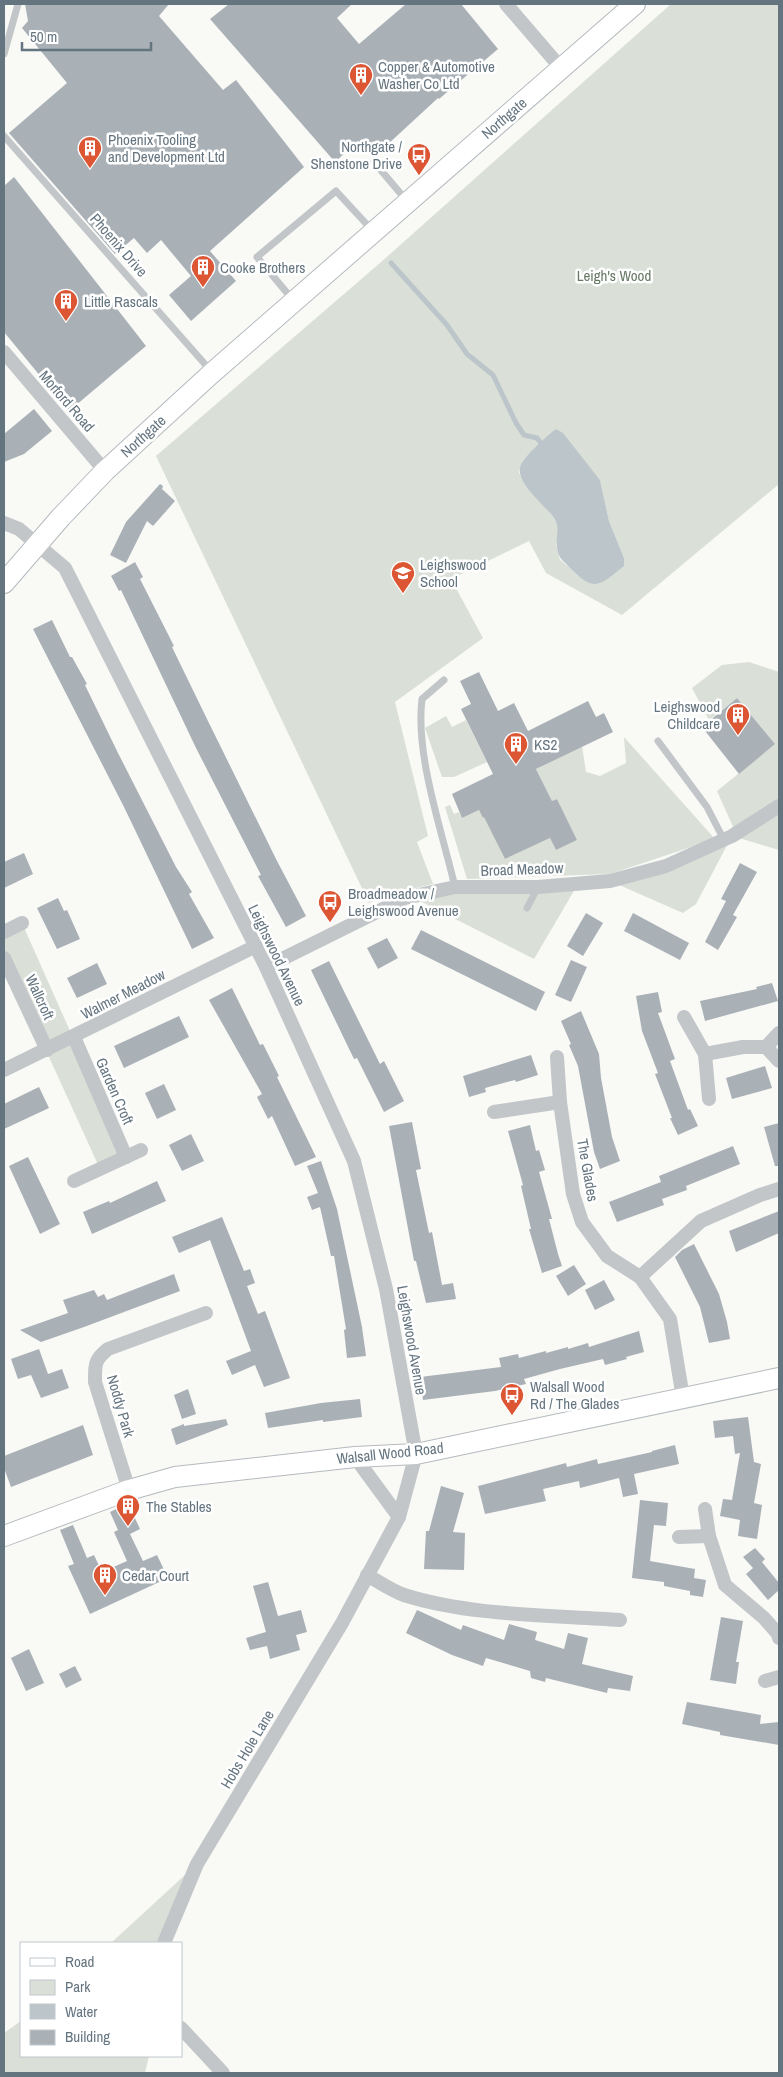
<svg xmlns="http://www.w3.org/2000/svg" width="783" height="2077" viewBox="0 0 783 2077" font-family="'Archivo Narrow',sans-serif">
<rect width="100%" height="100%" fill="#f9f9f6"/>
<!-- green -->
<g fill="#dadfd7" fill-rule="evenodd">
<path d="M671,4H779V484L622,615L546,573L529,541L451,579L483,638L395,702L428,836L417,842L433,884L399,892L369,903L156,456L380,263ZM556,429L563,434L600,480L609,521L624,558L578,576L569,567L560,560L556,545L559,528L554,518L519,473C521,459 544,437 556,429Z"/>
<polygon points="749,662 779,672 779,798 734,829 717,791 775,744 737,698 709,720 692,688 722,665"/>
<polygon points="446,716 452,727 466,720 487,762 454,777 442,777 425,728"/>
<polygon points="624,737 715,839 610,874 467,879 445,807 450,805 454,814 459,812 462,818 479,810 483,817 512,803 495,838 505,859 550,838 556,850 577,840 557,799 552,801 536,769 582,746 586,772 600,776 626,763"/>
<polygon points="779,806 779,850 732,836 696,904 683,913 610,881 666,866"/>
<polygon points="575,889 534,959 420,901 453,892"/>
<polygon points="22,923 126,1157 100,1169 4,958 4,932"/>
<polygon points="197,1864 164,1943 111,1943"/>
<polygon points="21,2021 21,2056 149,2056 145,2073 4,2073 4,2033"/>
</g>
<!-- water -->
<path fill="#bcc6ca" d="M556,429L563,433L600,480L609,521L624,558V566C600,585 595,593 571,569C563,560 559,560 557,548C555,536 561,529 554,518C546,506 517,484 520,468C521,459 547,435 556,429Z"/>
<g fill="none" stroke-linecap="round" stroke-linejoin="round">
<!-- stream -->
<polyline stroke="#bcc6ca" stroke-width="5" points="391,263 447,325 467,354 493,375 516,423 524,435 537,438 541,443"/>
</g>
<!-- building -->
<g fill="#a9b1b7">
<polygon points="25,4 169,4 159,16 223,90 236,80 304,167 210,251 236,281 191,321 169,295 191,276 161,240 147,253 134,238 115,254 9,133 67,83 22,28 28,21"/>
<polygon points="229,4 352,4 337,18 359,44 406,4 461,4 498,49 439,99 438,98 374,157 358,141 335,162 210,19"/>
<polygon points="14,177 146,346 69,411 4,332 4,186"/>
<polygon points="34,409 52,431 24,454 4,462 4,434"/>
<polygon points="160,484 163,486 162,489 175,501 153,526 147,521 126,563 110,555 126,522"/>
<polygon points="135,562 143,577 140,579 174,646 172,647 207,719 276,859 306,916 286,927 258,876 261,875 196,748 121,590 119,591 111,576"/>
<polygon points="52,620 70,657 72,657 87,684 85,685 118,753 176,867 192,892 189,894 214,938 192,949 124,807 33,629"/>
<polygon points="479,672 498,711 514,703 528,731 588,701 596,717 604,713 613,732 536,769 552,801 557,799 577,840 556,850 550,838 505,859 484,817 483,818 479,810 462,818 452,794 493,774 461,709 471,704 460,681"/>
<polygon points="737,698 775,744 739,774 702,727"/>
<polygon points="24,853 33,874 4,888 4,862"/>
<polygon points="740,863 757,872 733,915 737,917 718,950 705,942 726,901 721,899"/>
<polygon points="58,898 64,911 67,910 80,939 57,949 37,908"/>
<polygon points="586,913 603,923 583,956 567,946"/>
<polygon points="633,913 689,943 680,960 624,931"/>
<polygon points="421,930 545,992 536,1011 411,949"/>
<polygon points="387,938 398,958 378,969 367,948"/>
<polygon points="571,960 587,967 571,1002 555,995"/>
<polygon points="329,961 380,1064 384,1061 404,1101 384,1112 357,1058 354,1059 311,970"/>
<polygon points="97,963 107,984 77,998 67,978"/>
<polygon points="772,983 778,1001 705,1021 700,1001 757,989 756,987"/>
<polygon points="232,988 260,1045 263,1044 279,1076 277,1077 316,1157 295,1166 272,1116 268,1119 257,1097 262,1094 209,1000"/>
<polygon points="658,992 662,1012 658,1013 675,1059 670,1061 688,1110 690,1109 698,1126 678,1135 670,1118 672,1118 655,1074 658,1073 642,1031 636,996"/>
<polygon points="581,1011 599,1054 601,1078 612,1137 620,1161 600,1169 594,1152 578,1066 569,1045 571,1044 561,1021"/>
<polygon points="179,1016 189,1037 124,1068 114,1046"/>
<polygon points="531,1055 538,1075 516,1082 515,1080 485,1088 486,1092 469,1097 463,1076"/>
<polygon points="765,1066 772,1088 732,1099 726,1078"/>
<polygon points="164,1084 176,1110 157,1119 145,1093"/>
<polygon points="39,1087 49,1108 4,1129 4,1104"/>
<polygon points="412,1122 421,1169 416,1170 429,1233 432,1232 442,1285 453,1283 456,1299 426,1303 416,1261 414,1261 389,1126"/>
<polygon points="779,1123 779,1166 775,1166 764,1127"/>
<polygon points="530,1125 536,1151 539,1150 545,1170 539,1172 552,1219 549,1219 558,1254 562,1266 542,1273 529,1229 531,1229 521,1186 523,1185 508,1131"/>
<polygon points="191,1134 204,1161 182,1171 169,1145"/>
<polygon points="733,1146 740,1164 686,1186 687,1190 662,1199 664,1205 617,1222 609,1202 661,1182 659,1176"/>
<polygon points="28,1157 60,1224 40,1234 9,1166"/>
<polygon points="321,1161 337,1209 362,1327 366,1356 347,1358 344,1330 346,1329 334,1256 331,1256 320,1207 312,1210 307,1197 318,1193 307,1166"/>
<polygon points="157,1181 166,1201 92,1234 83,1212 109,1201 110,1203"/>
<polygon points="779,1211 779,1233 736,1252 729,1231"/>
<polygon points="222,1217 244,1271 250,1269 255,1283 247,1286 258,1314 265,1311 290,1378 264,1387 255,1365 232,1375 226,1361 251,1351 210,1240 179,1253 172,1237"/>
<polygon points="694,1244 719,1294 727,1322 730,1339 709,1343 700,1307 675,1257 682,1250"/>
<polygon points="574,1265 586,1284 568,1296 556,1276"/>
<polygon points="174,1274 180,1291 84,1327 41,1342 20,1330 68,1313 63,1300 94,1290 98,1297 104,1294 107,1300"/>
<polygon points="604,1280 615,1300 595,1310 585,1290"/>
<polygon points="639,1331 644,1352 626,1357 627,1359 605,1365 603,1359 560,1369 524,1379 526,1384 495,1391 423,1400 420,1377 501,1367 499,1358 518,1354 519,1358 546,1351 546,1353 568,1347 568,1349 588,1343 589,1347"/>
<polygon points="39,1349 48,1374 62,1369 69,1388 41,1398 31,1375 18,1379 11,1359"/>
<polygon points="188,1389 196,1414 182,1419 174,1395"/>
<polygon points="360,1399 362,1417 323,1422 323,1420 268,1428 265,1413 321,1403"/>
<polygon points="748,1417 754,1462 761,1464 754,1503 762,1505 757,1539 738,1536 740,1520 720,1516 723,1499 732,1500 740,1453 735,1454 733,1436 715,1438 713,1421"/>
<polygon points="226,1419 228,1425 176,1445 171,1429 184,1424 184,1426"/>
<polygon points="83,1425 93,1455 11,1487 4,1468 4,1456"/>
<polygon points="675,1445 679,1464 634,1474 638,1494 623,1497 619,1478 580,1488 579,1481 543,1489 546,1501 485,1514 478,1486 566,1463 567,1467 597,1459 598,1464 652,1452 652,1451"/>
<polygon points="441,1486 464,1493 453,1532 465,1533 464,1570 424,1569 426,1531 429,1531"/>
<polygon points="640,1500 668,1503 666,1526 654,1525 650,1561 695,1569 694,1578 706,1580 703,1597 690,1595 690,1591 664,1586 664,1582 632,1578"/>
<polygon points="128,1503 140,1529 130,1534 143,1561 157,1555 168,1578 90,1614 68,1566 74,1564 60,1530 73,1525 87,1558 94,1555 102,1572 127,1561 114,1532 118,1530 110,1512"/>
<polygon points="755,1548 765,1559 762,1562 779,1583 779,1590 768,1600 746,1574 753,1568 743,1557"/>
<polygon points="268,1582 278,1616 301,1610 307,1632 296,1635 300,1650 270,1659 267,1646 250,1650 246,1638 266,1632 253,1586"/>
<polygon points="417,1610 461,1630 463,1625 504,1640 509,1624 537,1632 535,1640 564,1649 568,1633 588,1638 582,1664 633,1676 630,1691 608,1688 607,1693 546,1678 545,1682 531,1678 530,1671 486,1658 483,1666 452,1655 406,1633"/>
<polygon points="721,1617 743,1621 736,1662 739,1662 736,1684 710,1680"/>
<polygon points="29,1649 44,1683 26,1691 11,1658"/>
<polygon points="75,1666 82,1680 66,1688 59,1674"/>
<polygon points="687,1702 761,1715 760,1724 779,1722 779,1745 720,1735 720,1732 682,1724"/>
</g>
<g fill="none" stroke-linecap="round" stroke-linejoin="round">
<!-- secondary casing -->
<g stroke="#b4babe" stroke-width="22">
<g id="secondary">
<polyline points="4,583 61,517 105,471 212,373 635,4"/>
<polyline points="4,1536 129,1490 175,1477 355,1457 416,1454 779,1378"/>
</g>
</g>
<!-- lane -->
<g stroke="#c2c6c9" stroke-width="7">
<polyline points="4,54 18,4"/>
<polyline points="4,136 211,371"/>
<polyline points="374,162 406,200"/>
<polyline points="293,300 257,257 336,191 372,230"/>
<path d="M444,680L422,699C415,755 442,831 455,887"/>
<polyline points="658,741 707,807 724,840"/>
<polyline points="527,908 538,887"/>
</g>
<!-- street -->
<g stroke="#c2c6c9" stroke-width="14">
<polyline points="506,4 561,68"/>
<polyline points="4,352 105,471"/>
<polyline points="4,523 19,529 65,568 266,967 354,1161 386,1289 416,1454 399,1517 342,1623 197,1864 164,1943"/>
<polyline points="4,932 22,923"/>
<polyline points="4,958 47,1050"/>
<polyline points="266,967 405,898 455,887 538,887 610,881 666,866 732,836 779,806"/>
<polyline points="684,1017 705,1054 709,1099"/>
<polyline points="74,1037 126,1157"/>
<polyline points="766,1047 779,1033"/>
<polyline points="705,1054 743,1047 766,1047 779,1061"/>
<polyline points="557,1057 560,1102 573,1194 582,1222 607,1256 640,1277 670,1319 683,1398"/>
<polyline points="4,1070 256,946"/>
<polyline points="494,1112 560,1102"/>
<polyline points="74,1181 141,1150"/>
<polyline points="640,1277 701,1221 760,1195 779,1189"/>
<polyline points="355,1457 399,1517"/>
<path d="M129,1490L95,1382C95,1365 94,1360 108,1349L206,1313"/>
<polyline points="705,1509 709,1536 725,1585 764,1618 778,1634 779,1638"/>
<polyline points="679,1537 709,1536"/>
<path d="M367,1575C379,1582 392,1591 404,1595C470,1616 551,1615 620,1620"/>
<polyline points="765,1681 779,1677"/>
<polyline points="181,2028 223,2073"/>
</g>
<!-- secondary -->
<use href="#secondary" stroke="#fff" stroke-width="20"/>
</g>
<!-- icons -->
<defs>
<g id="building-pin" transform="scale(1.25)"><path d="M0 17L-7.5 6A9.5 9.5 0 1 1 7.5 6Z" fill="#dc5633" stroke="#fff"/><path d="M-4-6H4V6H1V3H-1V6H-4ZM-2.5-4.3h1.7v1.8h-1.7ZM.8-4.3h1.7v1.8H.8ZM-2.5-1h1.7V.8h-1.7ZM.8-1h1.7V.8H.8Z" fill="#fff"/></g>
<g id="bus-pin" transform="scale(1.25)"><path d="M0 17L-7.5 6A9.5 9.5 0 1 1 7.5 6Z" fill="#dc5633" stroke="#fff"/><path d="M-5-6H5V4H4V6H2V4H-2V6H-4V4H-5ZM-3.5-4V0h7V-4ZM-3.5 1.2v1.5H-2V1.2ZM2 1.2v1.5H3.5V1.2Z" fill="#fff"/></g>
<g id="school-pin" transform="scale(1.25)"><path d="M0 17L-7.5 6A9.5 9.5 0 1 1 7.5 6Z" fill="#dc5633" stroke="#fff"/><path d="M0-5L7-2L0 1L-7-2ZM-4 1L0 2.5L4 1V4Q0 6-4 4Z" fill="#fff"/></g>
</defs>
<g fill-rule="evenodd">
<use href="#building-pin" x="361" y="75"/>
<use href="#building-pin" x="90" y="148"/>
<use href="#bus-pin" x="419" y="155"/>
<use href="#building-pin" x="203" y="267"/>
<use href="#building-pin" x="66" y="301"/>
<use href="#school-pin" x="403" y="573"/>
<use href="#building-pin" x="738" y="715"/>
<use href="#building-pin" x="516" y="744"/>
<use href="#bus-pin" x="330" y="902"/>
<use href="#bus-pin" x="512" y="1395"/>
<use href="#building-pin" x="128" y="1506"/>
<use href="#building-pin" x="105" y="1575"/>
</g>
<g text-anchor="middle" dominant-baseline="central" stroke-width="5" stroke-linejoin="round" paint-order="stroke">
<!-- poi labels -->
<g font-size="15" fill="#657580" stroke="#fff" text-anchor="start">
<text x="378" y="66">Copper &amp; Automotive<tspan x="378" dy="17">Washer Co Ltd</tspan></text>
<text x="108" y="139">Phoenix Tooling<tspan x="108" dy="17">and Development Ltd</tspan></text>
<text x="402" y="146" text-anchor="end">Northgate /<tspan x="402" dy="17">Shenstone Drive</tspan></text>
<text x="220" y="267">Cooke Brothers</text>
<text x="84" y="301">Little Rascals</text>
<text x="420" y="564">Leighswood<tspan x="420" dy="17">School</tspan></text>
<text x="720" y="706" text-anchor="end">Leighswood<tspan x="720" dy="17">Childcare</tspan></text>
<text x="534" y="744">KS2</text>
<text x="348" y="893">Broadmeadow /<tspan x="348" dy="17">Leighswood Avenue</tspan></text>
<text x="530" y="1386">Walsall Wood<tspan x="530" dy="17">Rd / The Glades</tspan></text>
<text x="146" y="1506">The Stables</text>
<text x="122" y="1575">Cedar Court</text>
</g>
<!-- street labels -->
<g font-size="15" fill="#657580" stroke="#fff">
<text transform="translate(504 118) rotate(-41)">Northgate</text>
<text transform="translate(119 245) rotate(49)">Phoenix Drive</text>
<text transform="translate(67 401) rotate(49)">Morford Road</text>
<text transform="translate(143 436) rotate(-42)">Northgate</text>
<text transform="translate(522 869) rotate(-2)">Broad Meadow</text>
<text transform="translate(277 955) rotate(64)">Leighswood Avenue</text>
<text transform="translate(123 994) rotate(-27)">Walmer Meadow</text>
<text transform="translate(40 997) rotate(65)">Wallcroft</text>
<text transform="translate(115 1091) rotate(66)">Garden Croft</text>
<text transform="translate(588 1170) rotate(80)">The Glades</text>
<text transform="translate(412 1340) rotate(80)">Leighswood Avenue</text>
<text transform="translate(121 1406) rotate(74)">Noddy Park</text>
<text transform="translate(390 1453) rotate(-6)">Walsall Wood Road</text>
<text transform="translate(247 1749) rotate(-59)">Hobs Hole Lane</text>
</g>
<!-- park labels -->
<g font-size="15" fill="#677864" stroke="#fff">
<text x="614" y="275">Leigh's Wood</text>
</g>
</g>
<!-- border -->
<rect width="783" height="2077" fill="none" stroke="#657580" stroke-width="10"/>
<!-- legend -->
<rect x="20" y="1942" width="162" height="115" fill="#ffffff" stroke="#c1c8cc"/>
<rect x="30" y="1958" width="25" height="8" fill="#ffffff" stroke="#c1c8cc"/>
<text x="65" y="1967" font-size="15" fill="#657580">Road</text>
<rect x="30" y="1980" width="25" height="15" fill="#dadfd7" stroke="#c1c8cc"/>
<text x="65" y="1992" font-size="15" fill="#657580">Park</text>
<rect x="30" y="2004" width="25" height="15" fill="#bcc6ca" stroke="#c1c8cc"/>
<text x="65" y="2017" font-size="15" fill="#657580">Water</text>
<rect x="30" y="2030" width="25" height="15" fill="#a9b1b7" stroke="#c1c8cc"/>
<text x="65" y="2042" font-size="15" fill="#657580">Building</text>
<!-- scale -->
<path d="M22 42v8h129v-8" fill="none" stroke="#657580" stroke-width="2.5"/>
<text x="30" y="42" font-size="15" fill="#657580" stroke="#ffffff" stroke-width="4" paint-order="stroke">50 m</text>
</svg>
